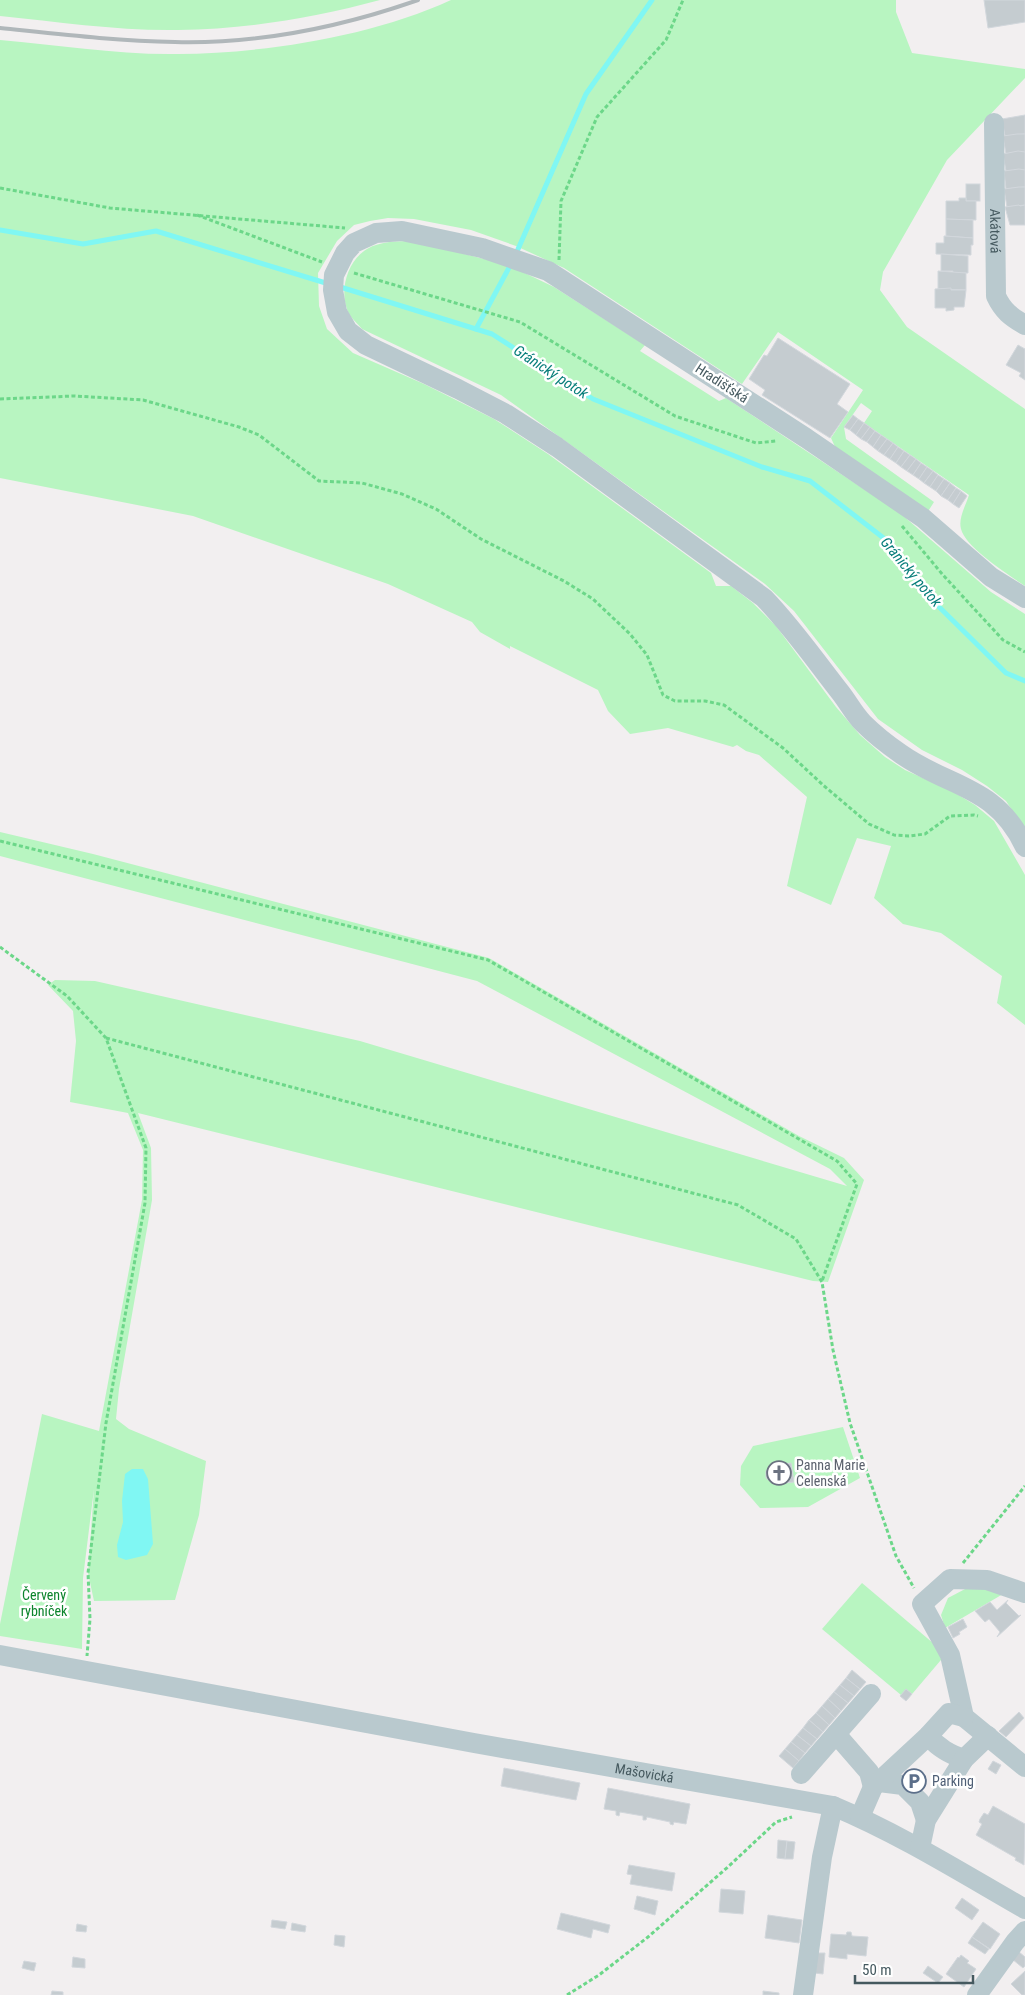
<svg xmlns="http://www.w3.org/2000/svg" width="1025" height="1995" viewBox="0 0 1025 1995" font-family="'Roboto Condensed',sans-serif">
<rect width="100%" height="100%" fill="#f2eff0"/>
<!-- green -->
<g fill="#b8f5c1">
<path d="M0,0H380C314,18 247,29 178,30C119,31 59,22 0,16Z"/>
<path d="M451,0H896V12L912,53L1025,69V78L947,160L883,272L880,290L907,327L1025,409V586C1009,575 966,548 961,529C958,518 966,505 969,495L864,423L872,411L861,403L844,427L846,439L934,502L927,513L837,451L831,438L863,390L778,332L742,384L564,268L516,246L471,230L414,219L388,218L370,221L354,225L337,241L318,273L319,306L327,329L353,353L424,384L494,419L548,454L711,573L716,586H731L753,603L776,626L836,707L860,735L885,757L905,770L952,791L975,805L994,821L1025,875V1025L997,1003L1002,976L941,933L903,924L874,898L891,846L857,838L831,905L787,886L807,797L759,755L746,751L737,745L733,747L668,728L630,734L608,711L598,690L510,646V649L480,632L472,622L388,584L193,516L0,478V40C59,45 118,55 178,54C266,53 370,37 451,0Z"/>
<path d="M413,241L508,265L554,287L645,345L640,351L719,401L726,398L900,513L991,592L1025,614V830L1006,801L987,786L962,770L922,750L878,719L794,611L765,584L501,395L362,329C358,324 352,319 349,314C338,292 347,261 367,249C380,241 399,241 413,241Z"/>
<polygon points="0,832 93,854 489,958 799,1136 844,1158 864,1180 828,1282 813,1281 138,1113 151,1148 152,1200 119,1389 116,1419 129,1429 206,1461 199,1515 175,1600 94,1601 88,1573 94,1489 83,1578 82,1649 0,1636 0,1624 42,1414 99,1431 142,1200 143,1150 128,1113 70,1102 76,1041 73,1011 48,985 55,980 95,981 360,1041 847,1186 830,1169 477,981 0,856"/>
<polygon points="843,1427 860,1478 808,1507 760,1508 740,1485 741,1466 753,1446"/>
<polygon points="862,1583 946,1654 907,1700 822,1629"/>
<polygon points="985,1587 1003,1594 945,1628 941,1615 948,1598 967,1588"/>
</g>
<!-- water -->
<polygon fill="#80f7f3" points="132,1469 143,1469 148,1479 153,1544 147,1555 126,1560 118,1557 117,1545 123,1522 122,1501 125,1474"/>
<g fill="none" stroke-linecap="round" stroke-linejoin="round">
<!-- stream -->
<g stroke="#80f7f3" stroke-width="5">
<polyline points="0,230 83,244 156,231 329,284"/>
<polyline points="515,256 586,94 652,0"/>
<polyline points="337,286 492,334 593,399 762,467 810,481 890,543 926,594 1006,673 1025,681"/>
<polyline points="476,329 511,264"/>
</g>
</g>
<!-- building -->
<g fill="#c5ccd0" stroke="#d2d7dc">
<polygon points="984,0 1025,0 1025,22 988,28"/>
<polygon points="1025,115 1025,134 1005,136 1002,119"/>
<polygon points="1017,134 1025,134 1025,152 1006,154 1003,136"/>
<polygon points="1018,151 1025,152 1025,170 1006,171 1003,154"/>
<polygon points="1019,169 1025,170 1025,187 1006,189 1004,171"/>
<rect x="966" y="184" width="14" height="17"/>
<polygon points="1019,187 1025,187 1025,205 1007,207 1004,189"/>
<polygon points="959,198 966,198 966,201 976,201 976,220 946,219 946,201 959,201"/>
<polygon points="1019,205 1020,206 1025,205 1025,225 1010,225 1005,207"/>
<polygon points="946,219 973,220 973,238 946,236"/>
<polygon points="944,236 973,238 973,245 971,245 971,255 936,254 936,243 944,243"/>
<polygon points="941,254 968,256 968,273 953,273 953,271 941,271"/>
<polygon points="938,271 966,273 966,290 938,289"/>
<polygon points="951,288 951,290 966,290 964,307 954,307 954,310 946,311 946,308 935,308 935,289"/>
<polygon points="778,338 850,384 837,404 848,412 830,438 762,395 765,390 749,379 764,355 767,356"/>
<polygon points="1018,345 1025,349 1025,380 1019,376 1021,373 1006,365"/>
<polygon points="853,415 858,419 850,430 844,427"/>
<polygon points="858,419 864,423 856,435 850,430"/>
<polygon points="864,423 870,427 861,439 856,435"/>
<polygon points="870,427 875,431 867,442 861,439"/>
<polygon points="875,431 881,435 873,447 867,442"/>
<polygon points="881,435 887,439 878,451 873,447"/>
<polygon points="887,439 893,443 884,455 878,451"/>
<polygon points="893,443 898,447 890,459 884,455"/>
<polygon points="898,447 904,451 896,463 890,459"/>
<polygon points="904,451 910,455 901,467 896,463"/>
<polygon points="910,455 916,459 907,471 901,467"/>
<polygon points="916,459 921,463 913,475 907,471"/>
<polygon points="921,463 927,467 919,479 913,475"/>
<polygon points="927,467 933,471 924,483 919,479"/>
<polygon points="933,471 938,475 930,487 924,483"/>
<polygon points="938,475 944,479 936,491 930,487"/>
<polygon points="944,479 950,483 941,496 936,491"/>
<polygon points="950,483 956,488 948,500 941,496"/>
<polygon points="956,488 961,491 953,504 948,500"/>
<polygon points="961,491 967,496 959,508 953,504"/>
<polygon points="791,1463 794,1482 774,1484 766,1478 766,1471 770,1466"/>
<polygon points="1008,1600 1006,1603 1019,1616 1021,1615 997,1637 1000,1632 989,1619 985,1622 975,1611 990,1602 997,1610"/>
<polygon points="963,1619 967,1627 959,1632 960,1634 953,1638 948,1627"/>
<polygon points="852,1670 866,1682 860,1689 846,1678"/>
<polygon points="846,1678 860,1689 854,1696 840,1685"/>
<polygon points="840,1685 854,1696 848,1703 834,1692"/>
<polygon points="906,1689 912,1694 906,1701 900,1696"/>
<polygon points="834,1692 848,1703 841,1711 828,1699"/>
<polygon points="828,1699 841,1711 835,1718 822,1706"/>
<polygon points="822,1706 835,1718 829,1725 816,1713"/>
<polygon points="1019,1712 1024,1718 1006,1737 999,1731"/>
<polygon points="816,1713 829,1725 823,1732 809,1720"/>
<polygon points="809,1720 823,1732 817,1739 803,1728"/>
<polygon points="803,1728 817,1739 811,1746 797,1735"/>
<polygon points="797,1735 811,1746 805,1753 791,1742"/>
<polygon points="791,1742 805,1753 799,1761 785,1749"/>
<polygon points="785,1749 799,1761 793,1768 779,1756"/>
<polygon points="993,1761 1001,1765 996,1774 988,1769"/>
<polygon points="504,1768 580,1783 576,1800 501,1786"/>
<polygon points="608,1788 690,1804 686,1824 674,1822 673,1825 670,1824 670,1822 647,1817 646,1820 643,1820 643,1816 620,1812 619,1816 616,1815 616,1811 604,1809"/>
<polygon points="993,1806 1025,1824 1024,1865 1015,1860 1016,1858 976,1835 982,1824 979,1822 980,1819 984,1813 988,1815"/>
<polygon points="778,1840 787,1841 785,1859 777,1858"/>
<polygon points="787,1841 795,1842 793,1859 785,1859"/>
<polygon points="629,1865 675,1873 672,1891 630,1884 632,1875 627,1874"/>
<polygon points="721,1889 745,1891 743,1914 719,1912"/>
<polygon points="637,1896 658,1901 655,1915 634,1909"/>
<polygon points="962,1898 979,1910 972,1920 955,1908"/>
<polygon points="561,1913 610,1925 608,1933 593,1929 591,1938 557,1929"/>
<polygon points="768,1915 802,1920 799,1943 765,1938"/>
<polygon points="272,1920 287,1922 285,1929 271,1927"/>
<polygon points="983,1922 1000,1934 990,1949 972,1937"/>
<polygon points="292,1923 306,1926 305,1932 291,1930"/>
<polygon points="77,1924 87,1926 86,1932 76,1931"/>
<polygon points="847,1932 851,1932 852,1936 868,1937 866,1956 847,1954 847,1959 829,1957 831,1934 846,1935"/>
<polygon points="335,1935 345,1936 344,1947 334,1945"/>
<polygon points="972,1937 989,1949 985,1954 968,1943"/>
<polygon points="1018,1951 1025,1957 1025,1966 1023,1968 1012,1959"/>
<polygon points="817,1953 825,1953 823,1974 814,1973"/>
<polygon points="961,1955 969,1961 967,1963 976,1969 964,1987 946,1974 958,1957 959,1958"/>
<polygon points="73,1957 85,1959 85,1968 72,1967"/>
<polygon points="24,1961 36,1963 34,1971 22,1968"/>
<polygon points="928,1966 943,1977 938,1983 923,1973"/>
<polygon points="1025,1971 1025,1995 1022,1995 1011,1984"/>
<polygon points="52,1991 63,1992 63,1995 51,1995"/>
<polygon points="763,1991 779,1993 779,1995 763,1995"/>
</g>
<g fill="none" stroke-linecap="round" stroke-linejoin="round">
<!-- path -->
<g stroke="#6cd789" stroke-width="3" stroke-dasharray="4 2.5" stroke-linecap="butt">
<polyline points="0,188 110,208 345,228"/>
<polyline points="197,215 322,262"/>
<polyline points="559,260 561,201 597,117 666,40 683,0"/>
<polyline points="354,273 520,322 675,416 756,443 776,441"/>
<polyline points="0,399 74,396 143,400 239,427 259,435 319,481 362,483 402,494 436,509 481,539 564,581 593,599 630,634 647,655 663,695 675,701 705,701 724,705 783,748 823,785 869,824 894,835 909,836 925,834 950,816 974,815 978,816"/>
<polyline points="902,526 943,575 1003,640 1025,652"/>
<polyline points="0,841 488,960 837,1161 857,1184 822,1281"/>
<polyline points="0,947 67,996 106,1038 146,1148 145,1203 106,1423 88,1573 90,1619 87,1656"/>
<polyline points="106,1038 738,1205 796,1239 822,1282 833,1350 850,1423 896,1556 914,1588"/>
<polyline points="963,1563 1025,1486"/>
<polyline points="567,1995 599,1975 648,1937 729,1866 776,1822 792,1817"/>
</g>
<!-- minor -->
<g stroke="#b9c9ce" stroke-width="20">
<path id="s1" d="M994,123L996,296C1003,311 1011,317 1025,325"/>
<path d="M1025,598L991,577L923,518L806,438L548,271L482,248L402,231L376,233L354,243L345,253L334,275L333,290L337,312L348,331L366,345L458,389L506,414L557,447L764,598C792,627 815,660 840,692C848,702 854,714 863,723C874,734 888,745 901,754C949,788 996,785 1025,847"/>
<polyline points="1025,1593 987,1580 950,1579 922,1604 950,1655 964,1717 1025,1767"/>
<path id="s2" d="M0,1655L474,1743L833,1806C900,1834 962,1873 1025,1909"/>
<polyline points="836,1734 869,1772 873,1787"/>
<path d="M928,1736C939,1748 949,1754 964,1759"/>
<polyline points="801,1774 871,1694"/>
<polyline points="879,1782 903,1785 920,1802 926,1820"/>
<polyline points="860,1817 873,1787 928,1736 949,1713 964,1717"/>
<polyline points="920,1848 926,1820 964,1759 988,1736"/>
<polyline points="803,1995 822,1857 833,1806"/>
<polyline points="977,1995 1015,1942 1025,1931"/>
</g>
<!-- rail -->
<path stroke="#b0b7ba" stroke-width="4" d="M0,28C58,34 116,41 175,42C256,44 341,27 418,0"/>
</g>
<!-- icons -->
<defs>
<g id="church-ring" transform="scale(1.25)"><circle r="9.5" fill="#fff" stroke="#6b7280" stroke-width="1.5"/><path d="M-1.2-6h2.4v3.5h3.3v2.4h-3.3V6h-2.4V-.1h-3.3v-2.4h3.3Z" fill="#6b7280"/></g>
<g id="parking-ring" transform="scale(1.25)"><circle r="9.5" fill="#fff" stroke="#5c6f8a" stroke-width="1.5"/><path d="M-3.5-5.5H1a3.5 3.5 0 0 1 0 7H-1V5.5H-3.5ZM-1-3.4V-.6H.8a1.4 1.4 0 0 0 0-2.8Z" fill="#5c6f8a"/></g>
</defs>
<g fill-rule="evenodd">
<use href="#church-ring" x="779" y="1473"/>
<use href="#parking-ring" x="914" y="1781"/>
</g>
<g text-anchor="middle" dominant-baseline="central" stroke-width="5" stroke-linejoin="round" paint-order="stroke">
<!-- street labels -->
<g font-size="14" fill="#45595f" stroke="#fff">
<text stroke="none"><textPath href="#s1" startOffset="108">Akátová</textPath></text>
<text transform="translate(722 383) rotate(33)">Hradišťská</text>
<text stroke="none"><textPath href="#s2" startOffset="655">Mašovická</textPath></text>
</g>
<!-- worship labels -->
<g font-size="14" fill="#5b616d" stroke="#fff" text-anchor="start">
<text x="796" y="1465">Panna Marie<tspan x="796" dy="16">Celenská</tspan></text>
</g>
<!-- park labels -->
<g font-size="14" fill="#0c842c" stroke="#fff">
<text x="44" y="1595">Červený<tspan x="44" dy="16">rybníček</tspan></text>
</g>
<!-- service labels -->
<g font-size="14" fill="#4e5e75" stroke="#fff" text-anchor="start">
<text x="932" y="1781">Parking</text>
</g>
<!-- water labels -->
<g font-size="15" font-style="italic" fill="#067d7a" stroke="#fff">
<text transform="translate(551 372) rotate(33)">Gránický potok</text>
<text transform="translate(911 572) rotate(50)">Gránický potok</text>
</g>
</g>
<!-- scale -->
<path d="M855 1975v8h118v-8" fill="none" stroke="#45595f" stroke-width="2.5"/>
<text x="862" y="1975" font-size="15" fill="#45595f" stroke="#ffffff" stroke-width="4" paint-order="stroke">50 m</text>
</svg>
